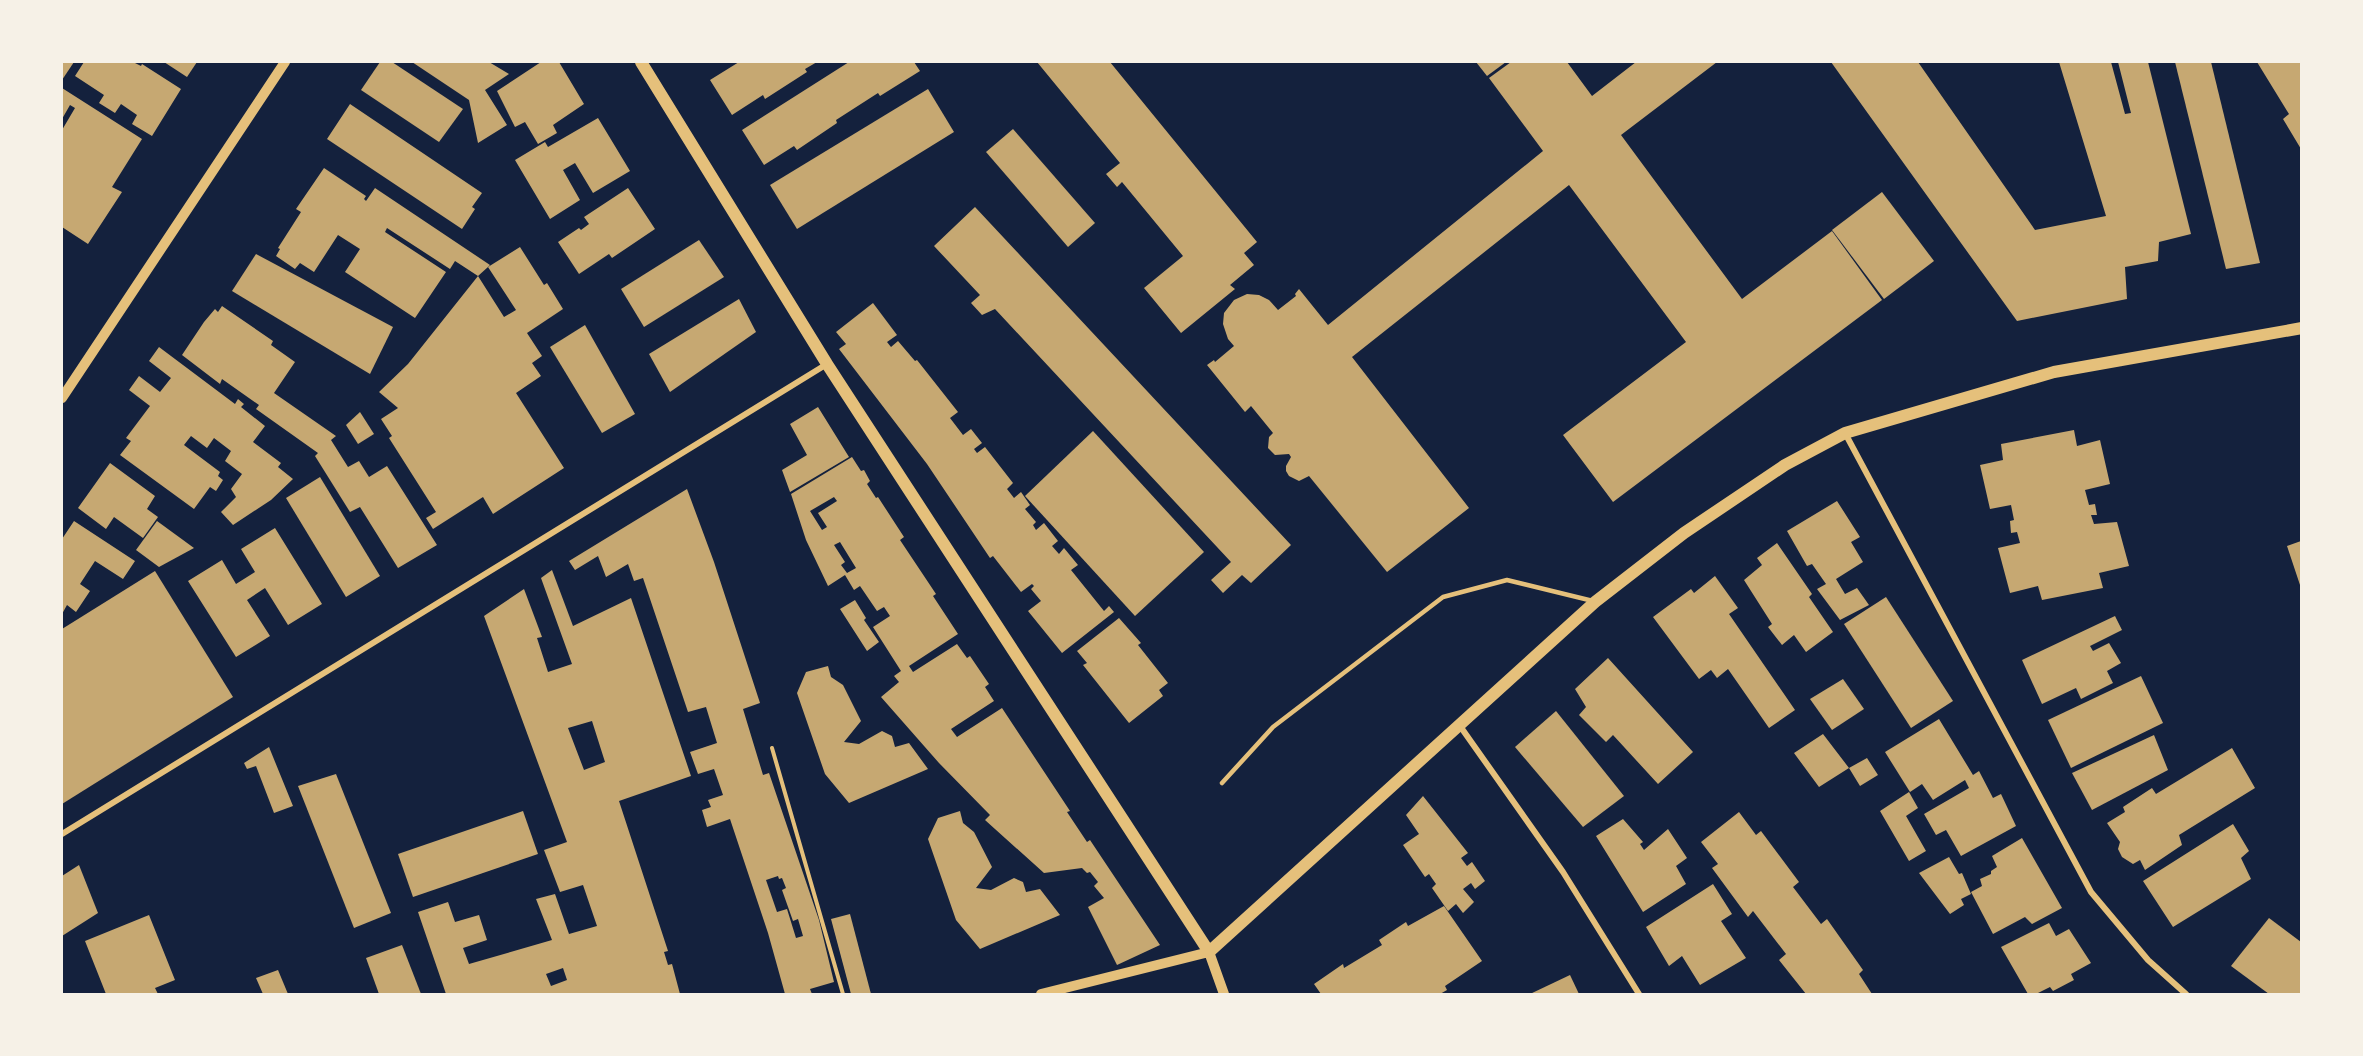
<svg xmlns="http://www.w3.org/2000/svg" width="2363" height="1056" viewBox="0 0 2363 1056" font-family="'Sofia Sans Condensed',sans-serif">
<rect width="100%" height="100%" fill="#14213d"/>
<!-- building -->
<g fill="#c6a872" fill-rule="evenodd">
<polygon points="62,62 74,62 62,80"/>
<polygon points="84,62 133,62 141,66 142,64 181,89 152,136 132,124 137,115 121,104 115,113 99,103 104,95 75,76"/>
<polygon points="164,62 197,62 187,77"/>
<polygon points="380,62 392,62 463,109 439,142 361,90"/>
<polygon points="412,62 489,62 509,74 485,90 507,125 478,143 469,100"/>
<polygon points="541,62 559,62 584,104 553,125 557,133 538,144 525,122 515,127 497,91"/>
<polygon points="739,62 817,62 805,69 807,72 765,99 763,95 732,115 710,80"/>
<polygon points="849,62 914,62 920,71 880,96 878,93 836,120 837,123 797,150 794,146 764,165 742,130"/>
<polygon points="1037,62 1110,62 1257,242 1244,253 1254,265 1230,285 1235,289 1181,333 1144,288 1183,256 1122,182 1117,187 1106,174 1120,163"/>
<polygon points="1476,62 1506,62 1487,76"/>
<polygon points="1511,62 1567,62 1592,96 1636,62 1717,62 1621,135 1742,299 1832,231 1882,300 1613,502 1563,435 1686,342 1569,185 1352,357 1469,508 1387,572 1309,476 1299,481 1289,476 1286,471 1286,466 1291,457 1289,454 1275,455 1268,448 1269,437 1273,433 1251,406 1245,412 1207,365 1214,360 1215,362 1234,346 1228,339 1223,324 1224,313 1234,300 1247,294 1259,295 1269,300 1278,310 1296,296 1295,294 1299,289 1328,325 1543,151 1489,78"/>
<polygon points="1831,62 1918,62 2035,230 2106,216 2059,62 2111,62 2125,114 2131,113 2118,62 2148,62 2191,234 2159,242 2158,261 2125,267 2127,299 2017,321"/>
<polygon points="2175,62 2211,62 2260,263 2226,269"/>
<polygon points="2257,62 2301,62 2301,149 2283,119 2289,114"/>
<polygon points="62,88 142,139 112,187 122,192 88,244 62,227 62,130 75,108 70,105 62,119"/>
<polygon points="928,89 954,132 797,229 770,185"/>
<polygon points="350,104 482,193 472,207 475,209 462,229 327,139"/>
<polygon points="598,118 630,171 593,193 575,163 563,170 580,200 550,219 515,160 545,142 548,147"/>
<polygon points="1013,129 1095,223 1068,247 986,152"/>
<path d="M324,168L366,196L364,199L366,201L375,188L490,265L488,267L520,247L544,285L547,283L563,309L527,333L542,356L532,363L541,376L516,393L564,468L493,514L483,497L433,529L426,518L436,512L389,438L392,436L381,419L398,408L379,392L408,364L478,276L455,261L450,269L387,228L385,232L446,272L415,318L345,272L360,249L338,235L314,272L300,263L295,269L276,256L280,249L278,248L301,212L296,209ZM488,267L516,310L504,317L478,276Z"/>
<polygon points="628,188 655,229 612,258 609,254 579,274 558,242 579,228 581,230 589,224 584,217"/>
<polygon points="1882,192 1934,261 1884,299 1832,230"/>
<polygon points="975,207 1291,545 1251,583 1242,575 1223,593 1211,580 1231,562 995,309 982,315 971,303 980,295 934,246"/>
<polygon points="699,240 724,277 644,327 621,289"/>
<polygon points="256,254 393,327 370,374 232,291"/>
<polygon points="739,299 756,332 670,392 649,354"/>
<polygon points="873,303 897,335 887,342 891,347 898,341 915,361 917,360 958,412 950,418 963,435 971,429 982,443 974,449 977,453 985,447 1013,483 1007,489 1014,498 1021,492 1030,505 1025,509 1036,522 1033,525 1036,530 1044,523 1058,541 1052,546 1059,554 1064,548 1078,565 1071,570 1104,611 1109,606 1114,612 1062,653 1028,611 1041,601 1031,589 1034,586 1032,584 1021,592 993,556 990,558 927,464 839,349 846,344 836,332"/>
<polygon points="222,306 273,341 271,345 295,362 274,393 336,436 331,440 348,467 359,461 369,477 387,466 437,545 398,568 360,507 350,512 315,456 318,453 256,409 259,405 222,379 220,384 182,355 204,322 215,309 218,312"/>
<polygon points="585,325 635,414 602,433 550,347"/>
<polygon points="159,347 235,404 238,399 244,404 241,407 265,426 253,442 281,463 278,467 293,479 271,500 233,525 221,512 236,497 231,489 242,474 225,461 231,451 214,438 207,448 191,436 184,445 220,472 218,476 223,480 216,491 210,487 194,509 120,455 131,441 126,438 150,406 129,390 139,376 160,392 171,378 149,361"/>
<polygon points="818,407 849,457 790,492 782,470 807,455 790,424"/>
<polygon points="360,412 374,434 358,444 346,425"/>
<polygon points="2074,430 2077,446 2100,440 2110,484 2085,490 2089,505 2095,504 2097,515 2091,515 2094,524 2117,522 2129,566 2099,573 2103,588 2042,600 2038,586 2010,593 1998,548 2020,543 2017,532 2011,533 2010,521 2014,520 2011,505 1990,509 1980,465 2003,460 2001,444"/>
<polygon points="1093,431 1204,552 1135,616 1025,496"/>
<path d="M852,457L861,471L864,470L870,481L867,484L876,498L878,497L904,537L900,540L936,594L933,596L958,634L909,666L913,672L957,644L967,658L970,656L989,684L985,687L994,701L951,729L957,737L1002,708L1070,811L1067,812L1087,842L1090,840L1160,945L1117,965L1088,907L1104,898L1094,886L1098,882L1090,872L1087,873L1082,868L1044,873L985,820L990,815L939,763L881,697L899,682L894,676L901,671L873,627L890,616L884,607L877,611L860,586L854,590L845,575L828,586L806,540L791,494ZM834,497L837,501L818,513L827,527L822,530L810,511ZM840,542L856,568L847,573L841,565L845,562L834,545Z"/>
<polygon points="110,463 155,496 147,509 158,517 143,538 114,517 106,529 78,508"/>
<polygon points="320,477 380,576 346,597 286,498"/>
<path d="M687,489L714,562L760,703L743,709L763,775L769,773L819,920L834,982L810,989L812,994H785L768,933L730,819L707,827L702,810L711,807L708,800L723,795L714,769L698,774L690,752L717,743L706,707L688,712L643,578L634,581L628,564L606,577L598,556L575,570L569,561ZM778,876L779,879L782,878L786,888L782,890L793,921L798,919L803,936L796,938L787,909L777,912L766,880Z"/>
<polygon points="1837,501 1860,537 1851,542 1863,562 1836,579 1845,594 1857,588 1869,605 1840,620 1817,589 1826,584 1812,564 1807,566 1787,531"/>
<polygon points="74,521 135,561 123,579 95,561 80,584 90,591 76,612 67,605 62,614 62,539"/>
<polygon points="157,521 194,548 159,567 136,550"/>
<polygon points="275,528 322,604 288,625 265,588 247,600 270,636 236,657 188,581 222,560 236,584 255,572 241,549"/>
<polygon points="2301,541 2301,588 2287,546"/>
<polygon points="1777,543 1812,594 1809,597 1833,632 1806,652 1794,635 1782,645 1768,627 1772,624 1744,580 1762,565 1757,558"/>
<path d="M552,570L573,626L631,598L691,776L619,801L668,951L664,952L668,965L672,964L680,994H446L418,912L448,902L455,922L479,915L487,940L463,948L469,964L552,940L536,899L555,894L569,934L597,926L583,885L560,892L544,850L567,842L484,616L524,589L542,637L537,638L548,672L572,664L541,578ZM592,721L605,762L584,770L568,728ZM563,968L567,980L551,986L546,974Z"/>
<polygon points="155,571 233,697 62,804 62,629"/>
<polygon points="1715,576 1738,608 1729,614 1795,710 1769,728 1728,669 1717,678 1711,670 1699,679 1653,617 1691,589 1694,593"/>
<polygon points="1886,597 1953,701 1911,728 1844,624"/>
<polygon points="855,600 866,618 864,620 879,642 867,651 840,609"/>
<polygon points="2115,616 2122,630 2090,646 2093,651 2109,643 2121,663 2107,671 2113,683 2081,699 2076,688 2042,704 2022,660"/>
<polygon points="1119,618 1141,643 1138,645 1168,683 1159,690 1163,696 1129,723 1083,665 1087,663 1077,651"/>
<polygon points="1608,658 1693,752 1658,784 1613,735 1606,742 1579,715 1586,707 1575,689"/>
<polygon points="828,666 831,677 843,685 861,721 844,742 859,744 882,731 892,736 895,747 909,743 928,769 849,803 825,774 797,693 806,672"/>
<polygon points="2141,676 2163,723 2071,768 2048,720"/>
<polygon points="1843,679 1864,709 1832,730 1810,699"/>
<polygon points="1556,711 1624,796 1583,827 1515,747"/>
<polygon points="1939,719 1973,775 1979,771 1993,798 2001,794 2016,826 1961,856 1946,830 1936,835 1924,814 1969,788 1965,780 1933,800 1922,784 1910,792 1885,752"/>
<polygon points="1823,734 1849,768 1867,758 1878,775 1860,786 1849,768 1819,787 1794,753"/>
<polygon points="2154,735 2168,770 2092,810 2072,773"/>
<polygon points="269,747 293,806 274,813 256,766 247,769 244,763"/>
<polygon points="2232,748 2255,788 2179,835 2182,845 2145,870 2140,860 2133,864 2122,857 2118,849 2120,842 2107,823 2125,812 2123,807 2152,788 2156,794"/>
<polygon points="336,774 391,913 354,928 298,786"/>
<polygon points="1909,792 1918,808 1906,816 1926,851 1909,861 1880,811"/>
<polygon points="1423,796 1468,853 1461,858 1467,866 1472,862 1485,881 1475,889 1471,883 1463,889 1474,902 1463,913 1456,904 1448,911 1432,888 1436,884 1429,874 1425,877 1403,845 1419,834 1406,815"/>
<polygon points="523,811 538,854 413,897 398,854"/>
<polygon points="960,811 963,823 974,832 992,867 976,888 991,890 1014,878 1023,882 1026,892 1040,889 1060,915 980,949 956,920 928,839 938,818"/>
<polygon points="1739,812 1756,835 1761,831 1799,882 1793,887 1821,924 1827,919 1863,970 1859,974 1872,994 1806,994 1779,960 1786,954 1753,911 1748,917 1712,868 1718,864 1701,842"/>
<polygon points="1623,819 1643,842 1640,844 1644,850 1668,829 1687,858 1676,866 1686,884 1643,912 1596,836"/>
<polygon points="2233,824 2249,851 2241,858 2251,879 2173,927 2143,881"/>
<polygon points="2022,838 2062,908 2032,924 2025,917 1993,934 1971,892 1982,886 1980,879 1991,874 1991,871 1997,867 1992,856"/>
<polygon points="1949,857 1959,874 1962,873 1971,894 1961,899 1964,905 1950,914 1919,873"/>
<polygon points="79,865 98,913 62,936 62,876"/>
<polygon points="1713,884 1732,914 1721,921 1746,958 1700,985 1682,956 1669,966 1646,927"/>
<polygon points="1444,906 1482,961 1445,986 1447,990 1440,994 1321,994 1314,984 1343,964 1344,968 1382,945 1379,940 1406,922 1408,926"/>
<polygon points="850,914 871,994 851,994 831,919"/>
<polygon points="149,915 175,980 155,988 158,994 106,994 85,941"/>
<polygon points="2269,918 2301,942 2301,994 2269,994 2231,966"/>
<polygon points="2049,923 2056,936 2069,929 2091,963 2071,974 2074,980 2053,991 2050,987 2036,994 2028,994 2001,947"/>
<polygon points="402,945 421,994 379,994 366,958"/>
<polygon points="278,970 288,994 263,994 256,978"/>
<polygon points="1570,975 1579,994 1530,994"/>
</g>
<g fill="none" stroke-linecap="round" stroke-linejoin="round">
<!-- path -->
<polyline stroke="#e5c07b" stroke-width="4" points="772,748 843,994"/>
<!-- service -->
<polyline stroke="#e5c07b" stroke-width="4.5" points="1222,783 1273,727 1443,597 1507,580 1593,601"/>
<!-- minor -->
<g stroke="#e5c07b" stroke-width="6">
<polyline points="1845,433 2091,892 2148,960 2186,994"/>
<polyline points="1460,726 1563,872 1639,994"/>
<polyline points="62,834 827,364"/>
</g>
<!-- tertiary -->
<g stroke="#e5c07b" stroke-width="10">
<polyline points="62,398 285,62"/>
<polyline points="1041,994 1209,952 1224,994"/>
</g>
<!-- secondary -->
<polyline stroke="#e5c07b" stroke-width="12" points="641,62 827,364 1209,952 1595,602 1684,533 1785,465 1845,433 2054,372 2302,328"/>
</g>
<!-- border -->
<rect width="2363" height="1056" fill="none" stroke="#f6f1e7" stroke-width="126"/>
</svg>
